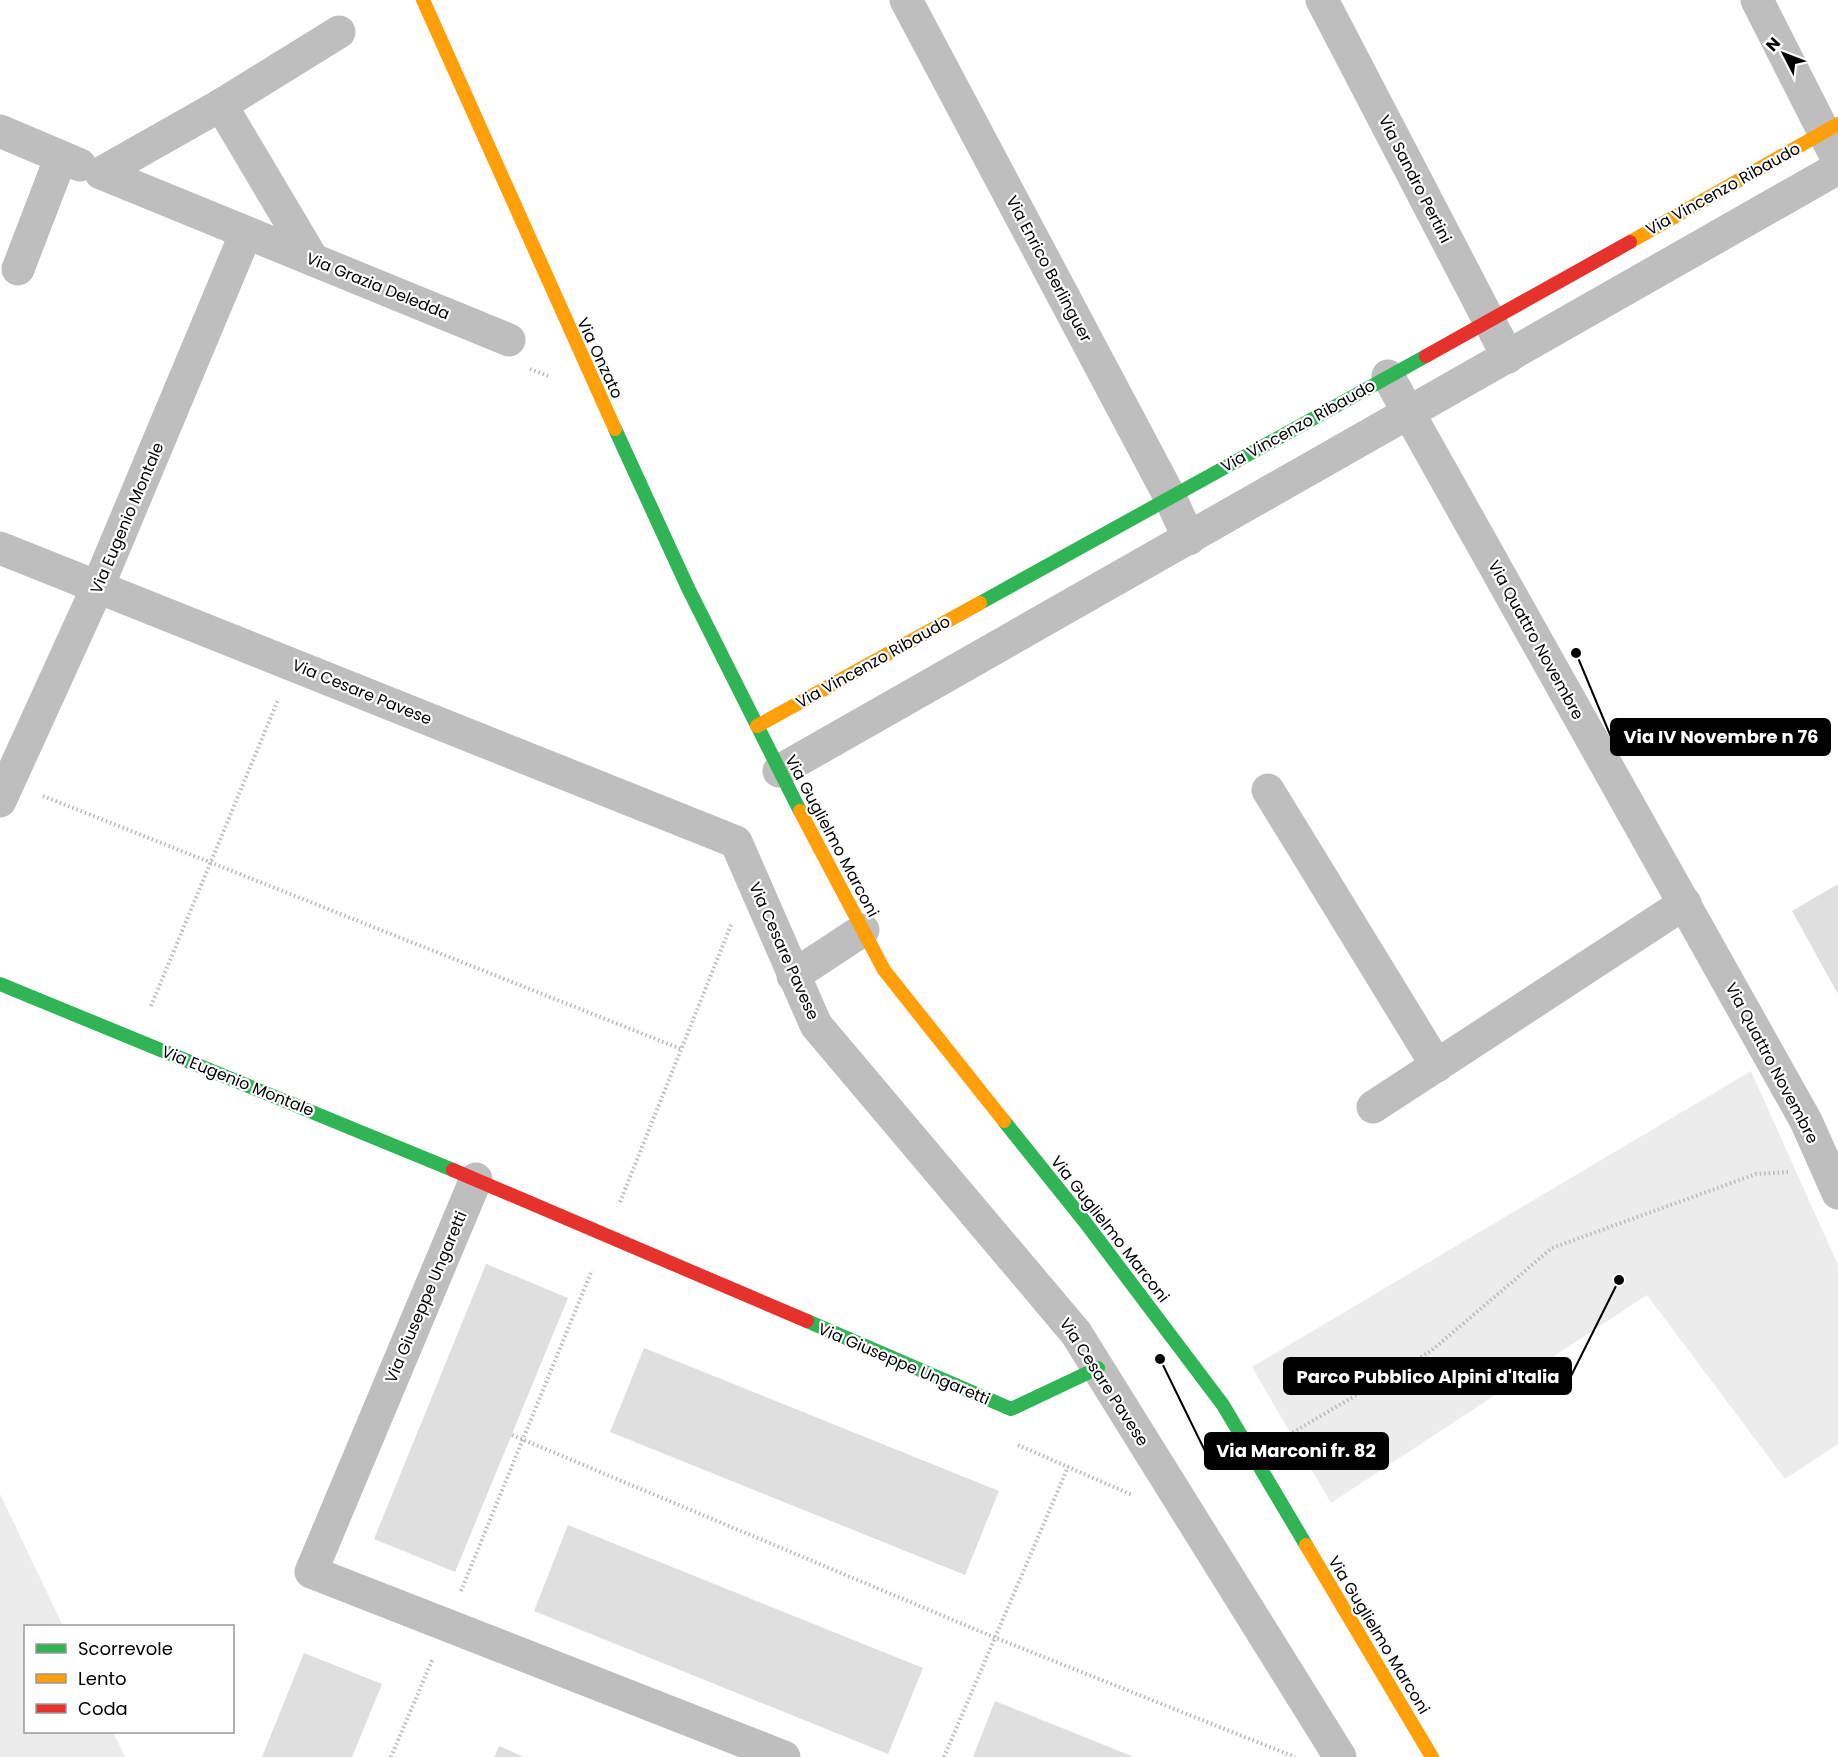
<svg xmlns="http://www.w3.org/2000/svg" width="1838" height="1757" viewBox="0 0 1838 1757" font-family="Poppins,sans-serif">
<rect width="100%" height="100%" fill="#fff"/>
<!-- green -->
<g fill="#ececec">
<polygon points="1751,1071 1838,1265 1838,1444 1785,1479 1647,1295 1331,1503 1252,1367"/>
<polygon points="0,1494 63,1626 26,1626 26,1732 113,1732 125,1757 0,1757"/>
</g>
<!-- building -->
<g fill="#dfdfdf">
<polygon points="1838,884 1838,994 1792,911"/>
<polygon points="486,1264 568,1298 455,1572 374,1539"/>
<polygon points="644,1348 999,1491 965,1575 610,1432"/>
<polygon points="568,1525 923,1668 888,1754 534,1611"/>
<polygon points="304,1653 382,1684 352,1757 262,1757"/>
<polygon points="995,1701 1134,1757 973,1757"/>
<polygon points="499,1746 524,1757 494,1757"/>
</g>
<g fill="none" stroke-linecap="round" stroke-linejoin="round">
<!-- path -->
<g stroke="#b9b9b9" stroke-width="4" stroke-dasharray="1.5 3" stroke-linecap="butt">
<polyline points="530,369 551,377"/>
<polyline points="43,796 681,1049"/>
<polyline points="151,1006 278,700"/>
<polyline points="620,1202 731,925"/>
<polyline points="512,1435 996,1638 1295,1757"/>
<polyline points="1285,1437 1431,1351 1552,1248 1756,1174 1788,1172"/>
<polyline points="1018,1445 1132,1495"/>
<polyline points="461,1591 592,1270"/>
<polyline points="391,1757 433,1658"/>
<polyline points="944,1757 1068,1467"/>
</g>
<!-- street -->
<g stroke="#bebebe" stroke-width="33">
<polyline points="906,0 1170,497 1189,539"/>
<polyline points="1322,0 1508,357"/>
<polyline points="1757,0 1836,156"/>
<polyline points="221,105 339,32"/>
<polyline points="0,131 80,165"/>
<polyline points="313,260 221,105 101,173 509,340"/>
<polyline points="18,269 61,157"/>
<polyline points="1388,376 1806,1121 1838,1193"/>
<polyline points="0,548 736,842 816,1025 1076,1333 1340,1757"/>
<polyline points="779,771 1838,168"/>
<polyline points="1268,790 1437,1066"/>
<polyline points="0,801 98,586 246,233"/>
<polyline points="793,976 863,930"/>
<polyline points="1373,1107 1685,903"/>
<polyline points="476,1179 311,1572 784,1757"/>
</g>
<!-- fast -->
<g stroke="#30b455" stroke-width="14">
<polyline points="615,429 688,588 800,811"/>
<polyline points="980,603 1426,356"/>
<polyline points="0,984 453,1170"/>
<polyline points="1004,1121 1085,1222 1223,1405 1306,1545"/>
<polyline points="807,1321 1011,1409 1098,1368"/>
</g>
<!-- slow -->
<g stroke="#ff9f0a" stroke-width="14">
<polyline points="423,0 615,429"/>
<polyline points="1630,242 1838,124"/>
<polyline points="757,726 980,603"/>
<polyline points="800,811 884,970 1004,1121"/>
<polyline points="1306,1545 1432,1757"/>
</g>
<!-- jam -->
<g stroke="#e5322d" stroke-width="14">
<polyline points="1426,356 1630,242"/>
<polyline points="453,1170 807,1321"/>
</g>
</g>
<g text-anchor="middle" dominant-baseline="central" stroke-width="4.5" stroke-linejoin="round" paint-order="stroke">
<!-- street labels -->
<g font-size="16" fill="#000" stroke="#fff">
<text transform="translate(1415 179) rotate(63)">Via Sandro Pertini</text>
<text transform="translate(1723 189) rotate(-29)">Via Vincenzo Ribaudo</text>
<text transform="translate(1049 269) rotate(62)">Via Enrico Berlinguer</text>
<text transform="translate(378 286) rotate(22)">Via Grazia Deledda</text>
<text transform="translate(600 358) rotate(65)">Via Onzato</text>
<text transform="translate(1298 426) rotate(-29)">Via Vincenzo Ribaudo</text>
<text transform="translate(127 518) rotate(-67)">Via Eugenio Montale</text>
<text transform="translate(1536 640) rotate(61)">Via Quattro Novembre</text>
<text transform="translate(873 662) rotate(-29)">Via Vincenzo Ribaudo</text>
<text transform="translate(362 692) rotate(22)">Via Cesare Pavese</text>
<text transform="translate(832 836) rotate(62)">Via Guglielmo Marconi</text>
<text transform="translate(784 951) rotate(66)">Via Cesare Pavese</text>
<text transform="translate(1772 1063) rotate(62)">Via Quattro Novembre</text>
<text transform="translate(238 1081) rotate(22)">Via Eugenio Montale</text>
<text transform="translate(1110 1229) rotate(52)">Via Guglielmo Marconi</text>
<text transform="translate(426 1297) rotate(-67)">Via Giuseppe Ungaretti</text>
<text transform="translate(904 1364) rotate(23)">Via Giuseppe Ungaretti</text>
<text transform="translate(1104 1382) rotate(57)">Via Cesare Pavese</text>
<text transform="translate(1379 1635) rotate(59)">Via Guglielmo Marconi</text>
</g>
</g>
<!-- callouts -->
<path fill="none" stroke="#000" stroke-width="2" d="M1576 653L1611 737M1619 1280L1571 1376M1160 1359L1205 1451"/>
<g fill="#000" stroke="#fff" stroke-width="2">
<circle cx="1576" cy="653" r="6"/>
<circle cx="1619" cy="1280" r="6"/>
<circle cx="1160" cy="1359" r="6"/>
</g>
<g fill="#000" stroke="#000" stroke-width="2">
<rect x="1611" y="719" width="219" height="36" rx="6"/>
<rect x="1284" y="1358" width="287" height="36" rx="6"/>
<rect x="1205" y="1433" width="183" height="36" rx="6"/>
</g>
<g font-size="18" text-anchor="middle" font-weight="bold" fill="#fff">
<text x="1721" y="743">Via IV Novembre n 76</text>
<text x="1428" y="1383">Parco Pubblico Alpini d'Italia</text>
<text x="1296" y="1457">Via Marconi fr. 82</text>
</g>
<!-- legend -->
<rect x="24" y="1625" width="210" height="108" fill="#ffffff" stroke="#999999" stroke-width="1.5"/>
<rect x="36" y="1644" width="30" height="9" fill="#30b455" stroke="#999999" stroke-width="1.5"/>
<text x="78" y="1655" font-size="18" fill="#000000">Scorrevole</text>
<rect x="36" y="1674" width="30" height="9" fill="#ff9f0a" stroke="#999999" stroke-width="1.5"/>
<text x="78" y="1685" font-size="18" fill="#000000">Lento</text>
<rect x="36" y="1704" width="30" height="9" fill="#e5322d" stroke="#999999" stroke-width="1.5"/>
<text x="78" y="1715" font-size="18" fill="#000000">Coda</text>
<!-- north arrow -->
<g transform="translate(1784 54) rotate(312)" stroke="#ffffff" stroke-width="4.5" paint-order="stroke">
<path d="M0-4.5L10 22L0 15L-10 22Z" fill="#000000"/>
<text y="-9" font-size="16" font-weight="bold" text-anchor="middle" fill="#000000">N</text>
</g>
</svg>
